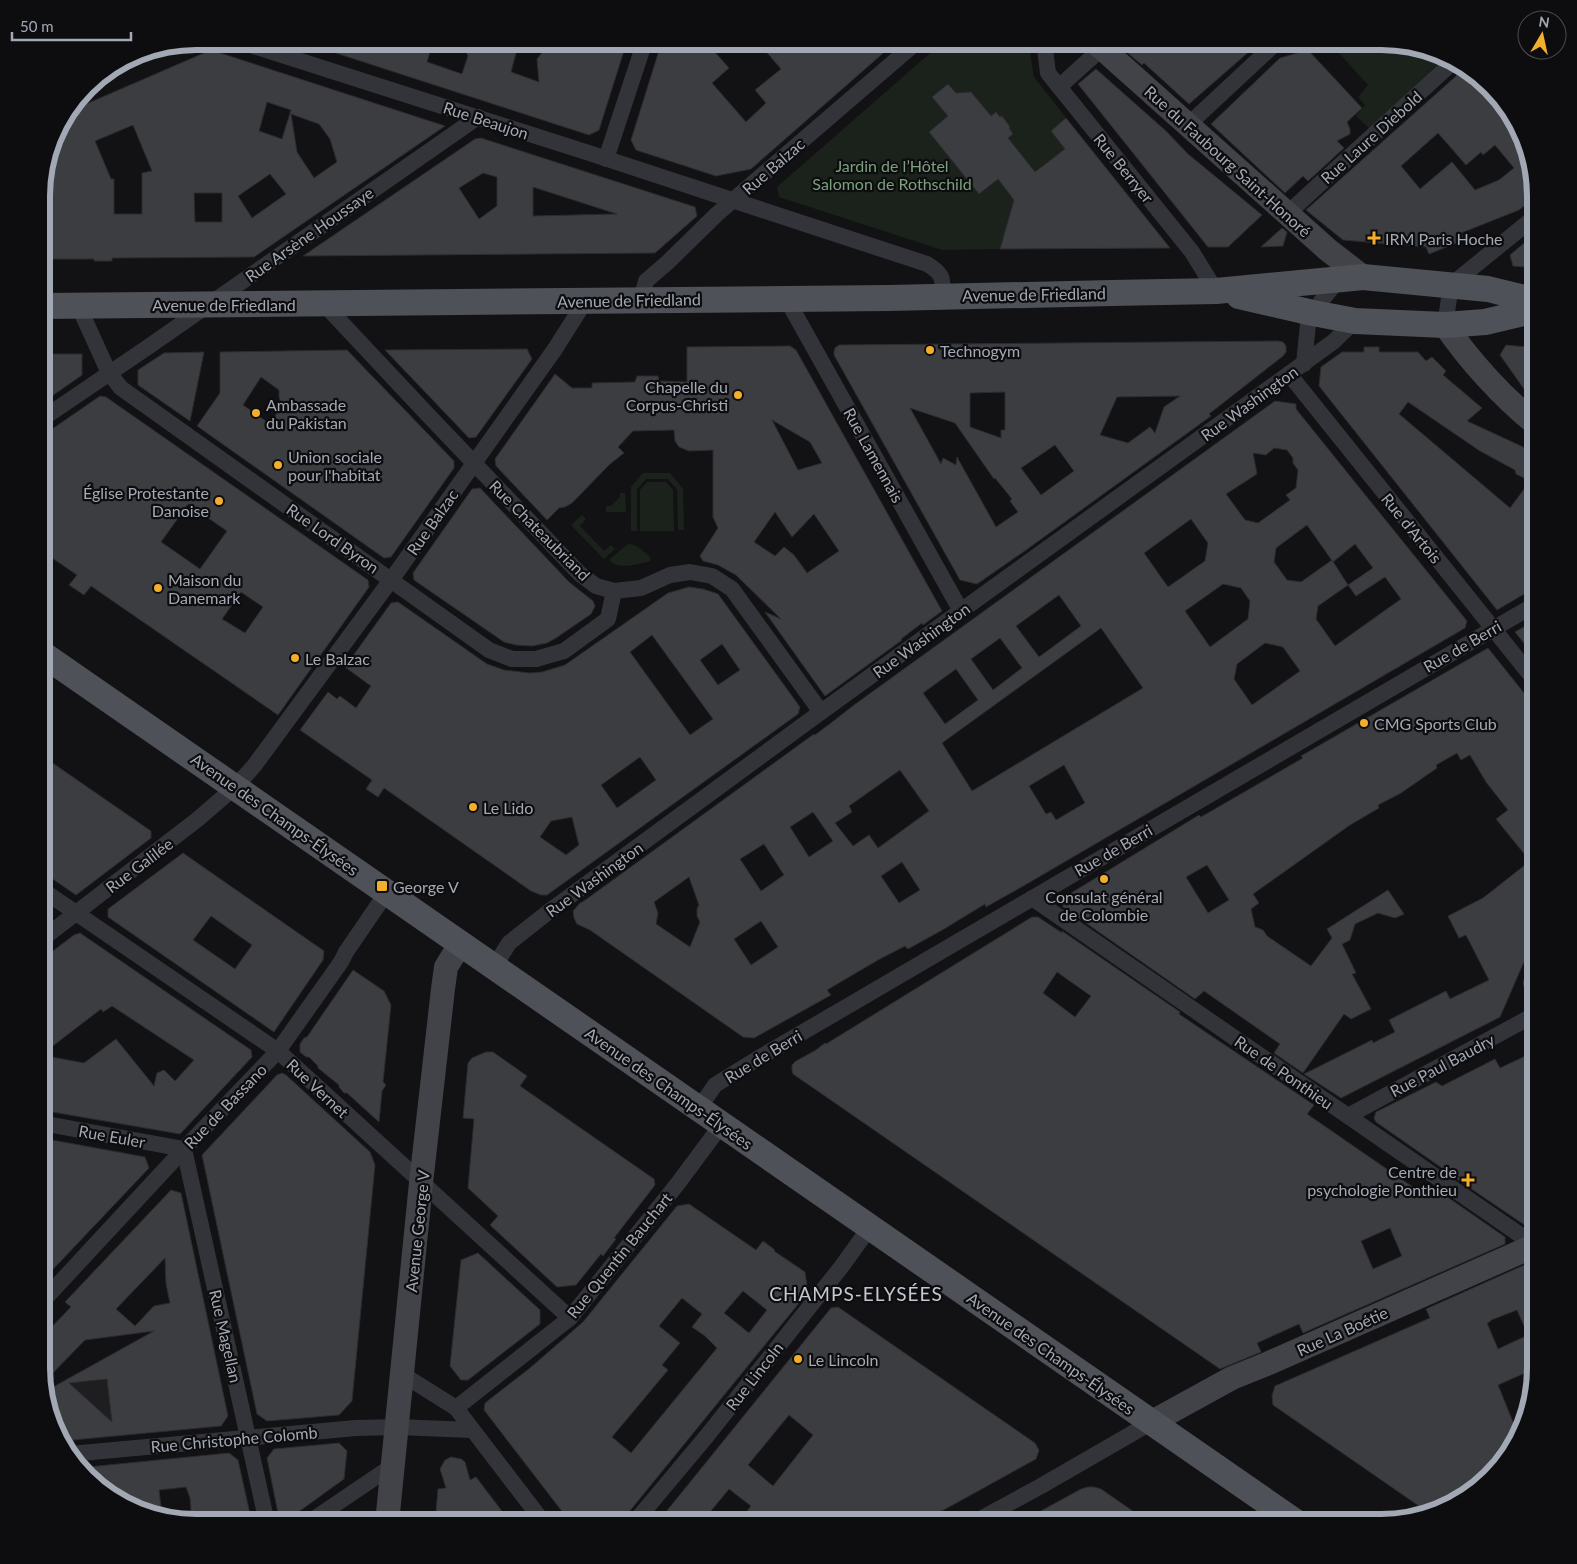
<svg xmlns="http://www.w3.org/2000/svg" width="1577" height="1564" viewBox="0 0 1577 1564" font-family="Lato,sans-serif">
<rect width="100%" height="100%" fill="#121214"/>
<!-- built -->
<polygon fill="#1e1e21" points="118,1351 125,1435 73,1439 68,1379"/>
<!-- green -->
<g fill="#1a221b">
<polygon points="944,41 1028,41 1034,77 1090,148 1012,209 1000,249 942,250 779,197 777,187"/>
<polygon points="1329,42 1390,42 1446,56 1370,129 1356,116 1365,105 1358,97 1368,85"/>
<polygon points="643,473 670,473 683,489 684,530 678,530 677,489 668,479 646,479 637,489 637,531 631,531 631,487"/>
<polygon points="647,482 666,482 673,490 674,531 640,531 640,490"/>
<polygon points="620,493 625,493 626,512 606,512 606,506 611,506 620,497"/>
<polygon points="582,515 586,519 580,526 604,551 611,545 615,549 604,559 571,525"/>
<path d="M628,544C638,544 642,551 649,556L651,560L648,562C637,564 619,570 610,561V559Z"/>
</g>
<!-- building -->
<g fill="#3c3d41" stroke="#2c2c30" fill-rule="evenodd">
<polygon points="308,41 433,41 427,62 462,74 468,56 461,41 513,41 511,48 516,53 511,72 539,82 537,59 541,54 545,41 627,41 599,130 589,135 308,44"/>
<polygon points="662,41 705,41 729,68 712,83 746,122 766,103 755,90 781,69 757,41 897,41 751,169 716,176 636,150 631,140"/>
<polygon points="1115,42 1260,42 1189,104 1144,63 1142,65"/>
<path d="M211,50L445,126L254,257L115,258H112V261H94V259H42V186L57,128L70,111ZM267,102L291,110L282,139L259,131ZM291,114L319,124L330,139L337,162L314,178L297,152ZM133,125L152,171L142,173V214H114V179H111L95,141ZM270,174L286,194L252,218L238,196ZM194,193H222V222H195Z"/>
<polygon points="1308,50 1362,108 1347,122 1350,129 1350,134 1337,141 1344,148 1308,181 1303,176 1285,193 1211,124 1280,58"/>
<polygon points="1096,69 1166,131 1188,154 1262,215 1228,247 1208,247 1078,84"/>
<path d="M1464,69L1486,85L1503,104L1524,137L1536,196L1519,210L1461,233L1464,240L1429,254L1426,247L1343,240L1306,210ZM1438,133L1466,165L1481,152L1483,155L1495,145L1514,168L1499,180L1475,190L1452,162L1420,189L1401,166Z"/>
<polygon points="948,84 956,93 971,92 991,116 996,112 1000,117 1002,116 1010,127 1009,128 1013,134 1008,138 1035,172 1065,149 1051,131 1066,118 1170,248 1000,249 1014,200 998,179 979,194 929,132 948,116 932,97"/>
<path d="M481,138L695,207L697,216L655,253L303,256L475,139ZM483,173L497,177V206L479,219L459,188ZM533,187L617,214L533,216Z"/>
<polygon points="1282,228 1287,232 1283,246 1261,247"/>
<polygon points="1536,233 1536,268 1513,266 1510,255"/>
<path d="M1278,341L1283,342L1286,346V352L1283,356L1209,414L1211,416L1026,550L977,584L960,580L834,355V352L835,348L839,345ZM1005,392V430H1001V438L970,427V393ZM1180,396L1164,407L1155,433L1150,427L1128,443L1100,435L1117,397ZM910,408L955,423L994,479L995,478L1012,499L1010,501L1018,512L996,527L957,457L956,465L943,458L941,464ZM1055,445L1074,471L1041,495L1021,468Z"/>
<polygon points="1506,345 1536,348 1536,406 1500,355"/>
<path d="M790,346L796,350L942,611L923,625L922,623L901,639L902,640L825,696L765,612L781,619L736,575L718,565L703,561L700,556L718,528L713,517V450L689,451L679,447L675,441L674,430L633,431L618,447L624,453L610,464L572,503L565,507L559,508L547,520L496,466L495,459L555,374L572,388H592V383L635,382L637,376H658L659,381L687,382V347ZM772,420L810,442L822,463L798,470ZM775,512L792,537L814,514L839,551L807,573L794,555L784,547L775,556L754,542Z"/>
<path d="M1364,347H1379V352H1418L1426,361L1432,357L1446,371L1443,375L1482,408L1467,421L1536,453V587L1497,610L1319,386L1321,367L1342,352H1364ZM1408,402L1480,451L1515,470L1516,474L1530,481L1510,508L1399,414Z"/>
<polygon points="527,349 532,359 476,437 469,438 385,350"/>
<path d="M347,350L454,461V468L391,557L384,558L197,426L220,393V352ZM261,377L279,390V397L282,405L270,424L243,405Z"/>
<polygon points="204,352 190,421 138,385 138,370 164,353"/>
<polygon points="42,354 82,354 82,375 42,403"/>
<path d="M100,396L106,397L368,580L369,587L278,715L91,586L84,595L69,585L77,575L42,551V436ZM188,504L227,531L200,569L161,542ZM241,592L263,607L245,633L222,619Z"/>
<path d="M1275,401L1296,404V409L1467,621L1465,628L1025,885L986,907L985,904L944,929L908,949L905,946L878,960L827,990L831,995L754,1038L743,1037L590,930L577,924L574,918L573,911L580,903L584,901L814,734L815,735L831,723L854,705ZM1274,448L1287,450L1293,458V463L1298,470L1296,488L1286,495L1290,500L1258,523L1245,520L1226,494L1257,474L1253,453L1266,455ZM1191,519L1208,543L1205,561L1168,587L1144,553ZM1307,525L1333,562L1355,544L1373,568L1348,585L1356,596L1385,577L1401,599L1335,646L1316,619L1318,606L1348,585L1332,560L1301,582L1287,580L1274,562L1276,548ZM1223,584L1241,588L1250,601L1248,619L1210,647L1185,611ZM1059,595L1081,626L1039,657L1016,626ZM1101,628L1143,688L972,791L942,743ZM1000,638L1022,668L993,690L971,659ZM1265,643L1283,647L1300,671L1252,705L1234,679L1237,664ZM956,669L978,700L945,724L923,693ZM1064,765L1085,803L1056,820L1051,812L1046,814L1029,786ZM900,770L929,811L878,848L869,835L853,846L835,823L852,812L849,806ZM813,812L833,841L809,857L790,827ZM764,844L784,875L761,891L740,859ZM902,862L920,890L899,903L881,876ZM689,877L699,905L697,909V916L700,922L690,947L656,924L658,913L654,902ZM761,921L778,947L751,965L734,939Z"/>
<polygon points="480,488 569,582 593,601 595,606 591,614 556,638 547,643 532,646 516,645 504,642 414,580 413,573 472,489"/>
<path d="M689,587L703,589L718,594L726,605L800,707L798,714L547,895H541L531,891L384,788L378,797L366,789L372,780L300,730L328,692L337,699L340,696L356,708L371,686L345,667L391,603L398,602L487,664L504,670L530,673L542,672L565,665L668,593ZM652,635L713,719L690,735L630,652ZM722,644L740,670L718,685L700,660ZM640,757L656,780L617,808L601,785ZM572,817L579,845L566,855L540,837L551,821Z"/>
<polygon points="1536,620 1536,658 1515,632"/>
<path d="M1488,648L1536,708V934L1500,1017L1341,1098L1304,1074L1372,1040L1373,1043L1395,1032L1389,1020L1446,991L1450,999L1489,980L1466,935L1459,938L1448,916L1483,898L1530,861L1496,819L1508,810L1486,782L1470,755L1461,760L1457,753L1436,765L1437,768L1401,793L1378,805L1379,808L1350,825L1253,894L1259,903L1251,909L1255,927L1263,930L1267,936L1311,966L1332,938L1327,929L1388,890L1404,914L1395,918L1378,913L1355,924L1350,940L1342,944L1356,973L1352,974L1371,1009L1351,1019L1344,1014L1303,1073L1274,1053L1280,1044L1204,991L1195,999L1063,907V898L1199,815L1201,817L1303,758L1301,756ZM1207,865L1229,900L1208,913L1186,877Z"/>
<polygon points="41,755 151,831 151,838 76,895 41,871"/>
<path d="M183,853L324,951L323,960L274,1032L108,917V909ZM211,916L252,945L235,969L193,940Z"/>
<path d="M1032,917H1038L1062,933V931L1180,1012L1179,1014L1207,1033L1314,1105L1307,1114L1423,1194L1430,1185L1505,1237V1244L1303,1333L1299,1324L1257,1343L1261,1352L1220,1369L793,1074L792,1070V1065L796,1061L816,1050L825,1043L826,1044ZM1057,972L1091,996L1075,1017L1043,993ZM1390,1228L1402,1256L1373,1269L1361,1241Z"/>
<polygon points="80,933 251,1050 252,1057 180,1134 41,1110 41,1055 84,1063 116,1039 154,1086 157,1073 164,1070 175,1081 194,1060 112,1006 103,1012 101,1009 41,1055 41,960 74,935"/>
<polygon points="353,970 384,991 391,1005 383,1082 386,1085 382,1091 379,1122 347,1093 344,1093 339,1087 339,1085 318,1068 318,1066 309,1057 306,1057 300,1052 300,1044 304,1038 307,1037"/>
<polygon points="1536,1051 1536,1171 1527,1182 1536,1188 1535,1232 1442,1169 1442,1168 1376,1122 1374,1118 1376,1112 1436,1082 1442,1086 1495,1059 1500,1068"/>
<polygon points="486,1052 493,1052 527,1076 520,1086 654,1179 655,1185 614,1238 616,1239 603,1256 601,1254 576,1285 557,1287 490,1225 498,1216 468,1188 474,1119 463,1118 468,1063 472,1058"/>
<polygon points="282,1073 286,1075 370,1152 375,1165 352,1401 339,1415 267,1421 257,1414 202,1155 277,1075"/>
<polygon points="41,1138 145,1157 149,1168 41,1282"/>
<path d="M171,1190L181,1193L228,1416L221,1426L62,1441L53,1427L46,1391L154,1331L85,1340L44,1382L41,1368V1338L71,1307L65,1302ZM165,1258L166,1284L170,1303L154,1306L135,1326L116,1309ZM107,1379L112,1422L69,1383Z"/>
<path d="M689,1204L756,1250L763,1241L775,1250L774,1251L805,1272L808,1292L620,1523H571L484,1410L485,1403L530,1368L583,1322L677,1206ZM743,1291L767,1310L749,1333L724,1313ZM682,1298L702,1314L692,1327L705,1336L717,1348L631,1453L612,1437L668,1370L662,1365L680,1343L659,1326Z"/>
<polygon points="478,1253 540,1310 540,1324 468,1380 461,1380 450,1366 461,1260"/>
<path d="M1531,1262L1536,1263V1368L1498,1385L1513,1422L1526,1416L1524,1427L1483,1484L1440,1511L1429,1513L1273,1405L1272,1396L1275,1386L1430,1318L1426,1309ZM1517,1310L1528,1335L1498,1349L1487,1323L1491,1321V1320Z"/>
<path d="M838,1307L1035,1443L1039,1450L1036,1459L920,1523H738L751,1506L729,1489L701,1523H657L831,1308ZM789,1415L813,1435L773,1486L748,1465Z"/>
<polygon points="339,1443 347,1451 344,1479 290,1518 278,1513 267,1458 274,1449"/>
<polygon points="229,1453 238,1460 252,1523 192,1522 190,1498 186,1487 159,1490 162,1516 137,1511 78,1468"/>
<polygon points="451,1457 461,1459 465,1462 470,1480 476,1477 511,1523 435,1523 438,1489 446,1488 440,1469 445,1460"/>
<polygon points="1088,1487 1094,1487 1101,1489 1150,1523 1019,1523 1081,1489"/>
</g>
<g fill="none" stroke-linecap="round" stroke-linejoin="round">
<!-- street -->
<g stroke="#333439" stroke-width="16">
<path d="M238,41L589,153L927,264C942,273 944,278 942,296"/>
<polyline points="1044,41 1048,73 1192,252 1216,291"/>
<polyline points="1059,87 1102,48"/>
<polyline points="1188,125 1277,42"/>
<polyline points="606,159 645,41"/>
<polyline points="1287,214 1454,61"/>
<polyline points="786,298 961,611"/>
<polyline points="641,300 646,281 668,262 717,214 918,41"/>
<polyline points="323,303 429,416 580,574 596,586 614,591 641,588 670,575 690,572 712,576 732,589 821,712"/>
<polyline points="78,305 109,373 121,388 489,650 512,659 536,659 564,651 608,619 614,591"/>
<polyline points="1445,325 1451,285 1536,216"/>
<polyline points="1304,364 1308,324 1322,300 1339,279"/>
<polyline points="1289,374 1536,682"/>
<polyline points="42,419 148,347 478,117"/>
<polyline points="41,889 278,1051 570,1318"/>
<polyline points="1032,898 1536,1246"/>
<polyline points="41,940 198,819 235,787 254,766 399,569 555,349 586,300"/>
<polyline points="494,967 509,943 547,913 821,712 1333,342 1355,321"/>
<polyline points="1536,971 1531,983 1536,999"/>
<polyline points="699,1108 715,1085 757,1059 1536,604"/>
<polyline points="1348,1116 1536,1014"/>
<polyline points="41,1123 184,1149 267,1523"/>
<polyline points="41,1303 184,1149 278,1051 341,962 346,952 387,892"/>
<polyline points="402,1374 456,1408 544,1523"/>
<polyline points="456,1408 570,1318 679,1182 722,1124"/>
<polyline points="70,1454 356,1428 397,1427 472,1430"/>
<polyline points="308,1523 392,1466"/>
<polyline points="634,1523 706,1437 842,1266 870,1227"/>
<polyline points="973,1523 1041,1486 1152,1422"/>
</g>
<!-- secondary -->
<g stroke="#414349" stroke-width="24">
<polyline points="1094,41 1328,250 1363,277"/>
<path d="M1445,325C1468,359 1503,398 1536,424"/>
<polyline points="1152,1422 1232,1378 1269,1363 1536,1245"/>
<polyline points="387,1523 421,1183 443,989 446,967 461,943"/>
</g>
<!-- primary -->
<g stroke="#4f5158" stroke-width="26">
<polyline points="1239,296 1313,313 1355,321 1445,325 1485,322 1536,310"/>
<polyline points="42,306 889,298 1112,293 1216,291 1363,277 1488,289 1536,301"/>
<polyline points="41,653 1297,1523"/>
</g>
</g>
<!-- markers -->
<g fill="#f3af2b" stroke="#0d0d0f" stroke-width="2">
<path d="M1371.5 230.5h5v5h5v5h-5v5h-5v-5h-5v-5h5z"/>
<circle cx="930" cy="350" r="5"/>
<circle cx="738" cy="395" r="5"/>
<circle cx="256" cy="413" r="5"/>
<circle cx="278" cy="465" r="5"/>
<circle cx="219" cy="501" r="5"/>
<circle cx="158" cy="588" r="5"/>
<circle cx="295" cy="658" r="5"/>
<circle cx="1364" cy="723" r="5"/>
<circle cx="473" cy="807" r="5"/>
<circle cx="1104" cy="879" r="5"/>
<rect x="376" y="880" width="12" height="12" rx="2.5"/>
<path d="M1465.5 1172.5h5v5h5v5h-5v5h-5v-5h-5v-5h5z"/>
<circle cx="798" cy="1359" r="5"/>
</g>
<g text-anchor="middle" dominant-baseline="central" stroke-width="4.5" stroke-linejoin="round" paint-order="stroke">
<!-- street labels -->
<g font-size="16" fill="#a3a9b4" stroke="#0d0d0f">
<text transform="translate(486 120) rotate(18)">Rue Beaujon</text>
<text transform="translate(1371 137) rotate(-42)">Rue Laure Diebold</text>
<text transform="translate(1228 161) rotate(42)">Rue du Faubourg Saint-Honoré</text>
<text transform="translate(773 166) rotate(-41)">Rue Balzac</text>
<text transform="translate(1124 168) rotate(51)">Rue Berryer</text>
<text transform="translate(309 234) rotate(-35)">Rue Arsène Houssaye</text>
<text transform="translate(1034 294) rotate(-1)">Avenue de Friedland</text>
<text transform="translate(629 300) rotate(-1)">Avenue de Friedland</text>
<text x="224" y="304">Avenue de Friedland</text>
<text transform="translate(1249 403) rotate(-36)">Rue Washington</text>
<text transform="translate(874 455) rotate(61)">Rue Lamennais</text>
<text transform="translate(432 522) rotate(-55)">Rue Balzac</text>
<text transform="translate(1412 528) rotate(51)">Rue d'Artois</text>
<text transform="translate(540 530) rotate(45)">Rue Chateaubriand</text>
<text transform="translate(333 538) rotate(35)">Rue Lord Byron</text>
<text transform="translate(921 640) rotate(-36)">Rue Washington</text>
<text transform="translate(1462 646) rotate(-30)">Rue de Berri</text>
<text transform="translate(275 814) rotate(35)">Avenue des Champs-Élysées</text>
<text transform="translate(1113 850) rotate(-30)">Rue de Berri</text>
<text transform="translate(139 865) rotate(-37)">Rue Galilée</text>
<text transform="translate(594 879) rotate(-36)">Rue Washington</text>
<text transform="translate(763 1056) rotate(-31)">Rue de Berri</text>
<text transform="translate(1442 1065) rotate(-28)">Rue Paul Baudry</text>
<text transform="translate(1284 1072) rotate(35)">Rue de Ponthieu</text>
<text transform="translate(318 1088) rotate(43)">Rue Vernet</text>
<text transform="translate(669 1088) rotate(35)">Avenue des Champs-Élysées</text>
<text transform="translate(225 1106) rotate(-46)">Rue de Bassano</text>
<text transform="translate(112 1136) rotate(10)">Rue Euler</text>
<text transform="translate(417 1231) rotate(-84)">Avenue George V</text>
<text transform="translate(619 1255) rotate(-51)">Rue Quentin Bauchart</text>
<text transform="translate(1342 1331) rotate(-24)">Rue La Boétie</text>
<text transform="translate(226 1336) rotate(77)">Rue Magellan</text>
<text transform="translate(1051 1353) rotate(35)">Avenue des Champs-Élysées</text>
<text transform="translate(754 1376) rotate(-52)">Rue Lincoln</text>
<text transform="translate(234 1439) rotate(-5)">Rue Christophe Colomb</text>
</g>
<!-- park labels -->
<g font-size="16" fill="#7aa07c" stroke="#0d0d0f">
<text x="892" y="165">Jardin de l’Hôtel<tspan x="892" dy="18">Salomon de Rothschild</tspan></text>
</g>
<!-- poi labels -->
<g font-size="16" fill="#a3a9b4" stroke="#0d0d0f" text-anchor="start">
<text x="1385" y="238">IRM Paris Hoche</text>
<text x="940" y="350">Technogym</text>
<text x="728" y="386" text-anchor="end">Chapelle du<tspan x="728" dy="18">Corpus-Christi</tspan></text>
<text x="266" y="404">Ambassade<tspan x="266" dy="18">du Pakistan</tspan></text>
<text x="288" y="456">Union sociale<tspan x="288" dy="18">pour l'habitat</tspan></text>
<text x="209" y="492" text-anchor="end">Église Protestante<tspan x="209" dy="18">Danoise</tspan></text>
<text x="168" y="579">Maison du<tspan x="168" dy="18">Danemark</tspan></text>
<text x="305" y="658">Le Balzac</text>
<text x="1374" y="723">CMG Sports Club</text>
<text x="483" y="807">Le Lido</text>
<text x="393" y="886">George V</text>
<text x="1104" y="896" text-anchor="middle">Consulat général<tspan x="1104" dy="18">de Colombie</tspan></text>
<text x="1457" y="1171" text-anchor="end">Centre de<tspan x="1457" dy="18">psychologie Ponthieu</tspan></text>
<text x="808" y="1359">Le Lincoln</text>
</g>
<!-- quarter labels -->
<g font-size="19" letter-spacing="1" fill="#c4c8d0" stroke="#0d0d0f">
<text x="856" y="1293">CHAMPS-ELYSÉES</text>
</g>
</g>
<!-- crop -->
<path d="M0 0H1577V1564H0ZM196 50H1381A146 146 0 0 1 1527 196V1368A146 146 0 0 1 1381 1514H196A146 146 0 0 1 50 1368V196A146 146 0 0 1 196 50Z" fill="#0d0d0f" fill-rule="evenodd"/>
<path fill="none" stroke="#a3a9b4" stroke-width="6" d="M196 50H1381A146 146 0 0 1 1527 196V1368A146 146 0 0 1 1381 1514H196A146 146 0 0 1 50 1368V196A146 146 0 0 1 196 50Z"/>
<!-- north arrow -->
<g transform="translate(1542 35) rotate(9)"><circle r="24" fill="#0d0d0f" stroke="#494b51"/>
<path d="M0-4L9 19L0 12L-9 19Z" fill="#f3af2b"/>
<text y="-8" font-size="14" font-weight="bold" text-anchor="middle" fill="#a3a9b4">N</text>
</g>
<!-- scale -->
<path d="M12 32v8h119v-8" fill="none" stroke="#a3a9b4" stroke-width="2.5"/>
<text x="20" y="32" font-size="15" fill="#a3a9b4" stroke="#0d0d0f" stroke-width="4" paint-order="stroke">50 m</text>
</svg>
